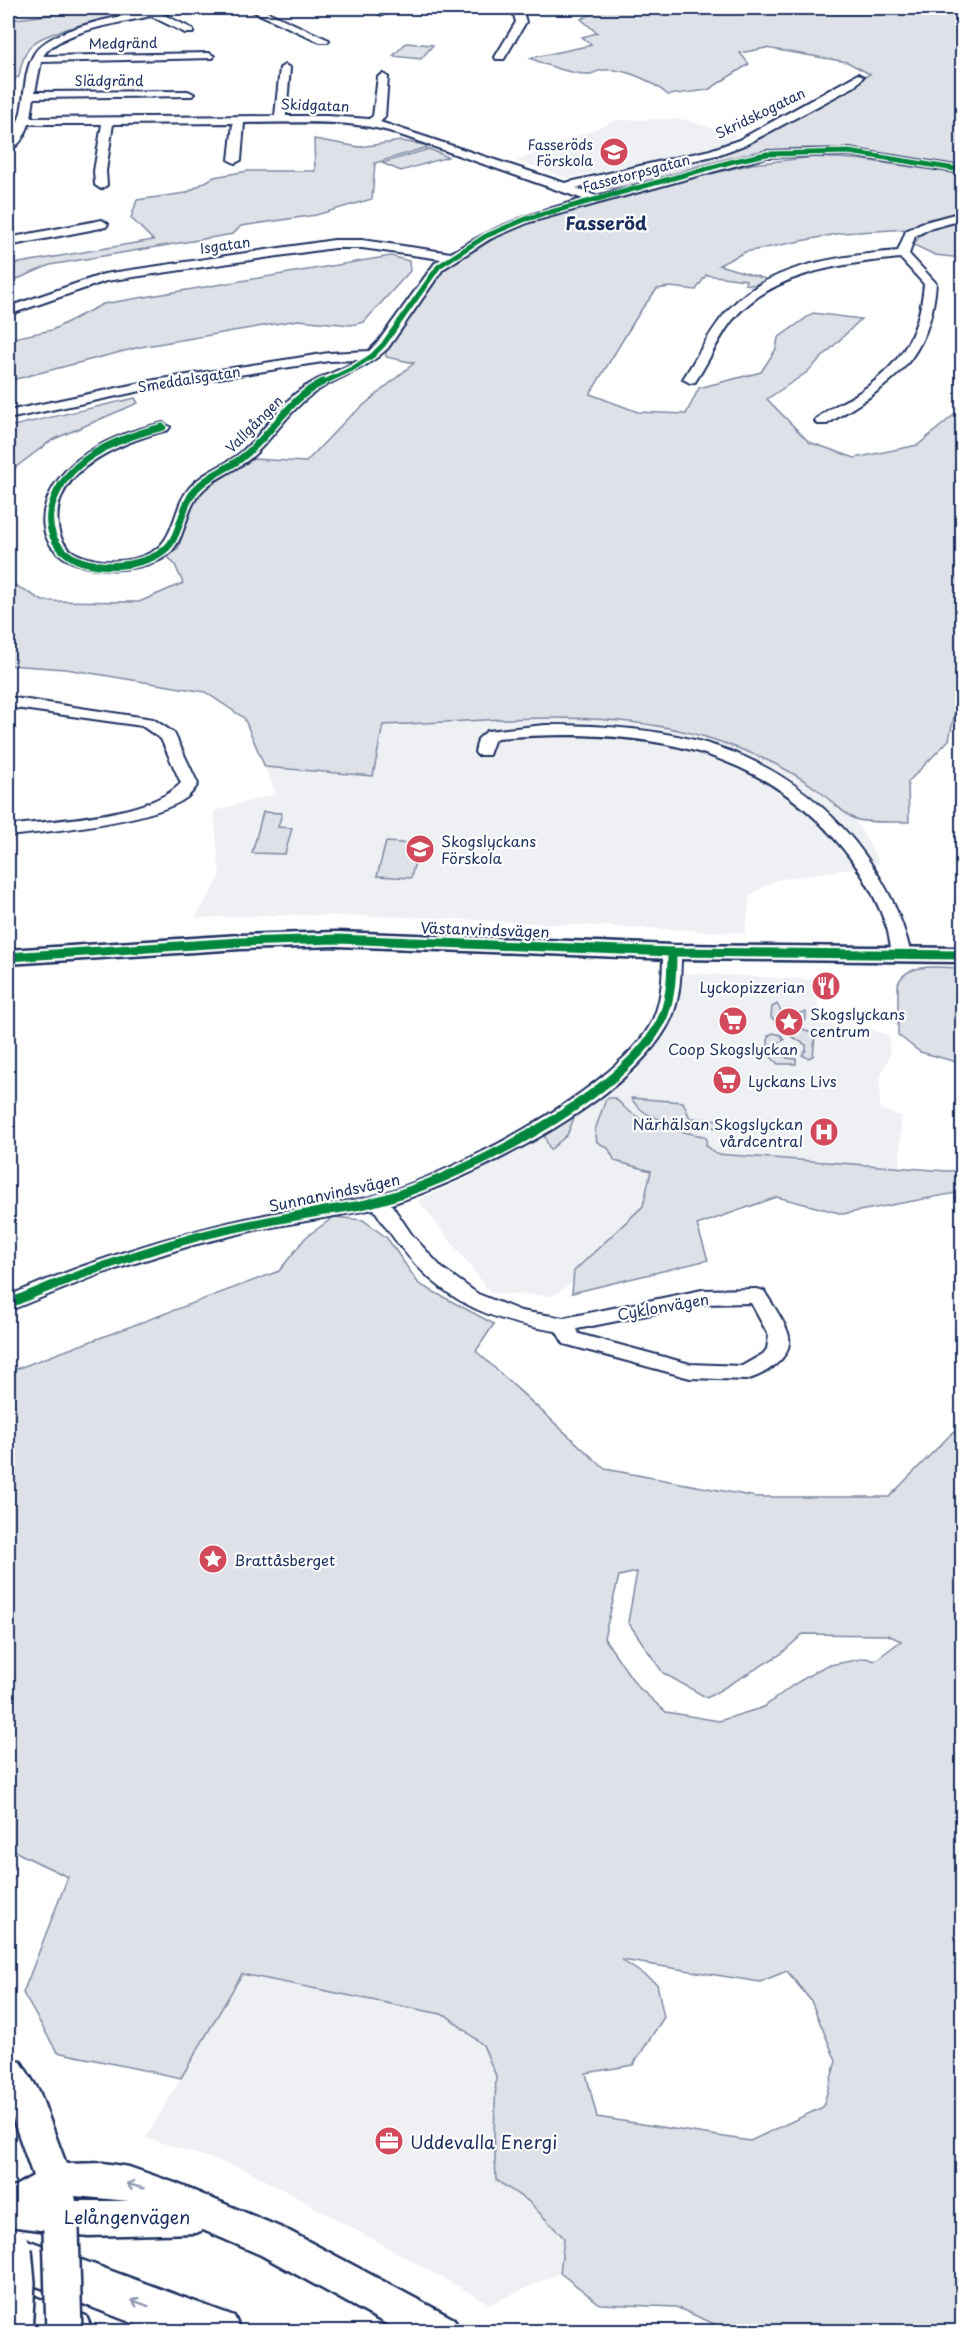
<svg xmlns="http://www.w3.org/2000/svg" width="970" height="2339" viewBox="0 0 970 2339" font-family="'Playpen Sans',sans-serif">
<rect width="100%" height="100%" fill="#fff"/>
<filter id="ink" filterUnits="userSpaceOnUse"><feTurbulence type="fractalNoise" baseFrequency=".0167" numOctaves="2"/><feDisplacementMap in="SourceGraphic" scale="12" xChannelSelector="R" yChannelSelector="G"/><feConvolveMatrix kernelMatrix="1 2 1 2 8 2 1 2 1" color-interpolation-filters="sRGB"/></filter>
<g filter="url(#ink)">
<!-- built -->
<g fill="#eff0f4">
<polygon points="681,119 737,135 726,143 652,162 568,178 516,161 617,120"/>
<polygon points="550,718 608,720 660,727 715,740 769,759 815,788 855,819 880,864 776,880 750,895 745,933 414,917 292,915 195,918 220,878 214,811 276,794 265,767 373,776 383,725"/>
<polygon points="685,973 818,980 817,1024 862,1027 889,1035 890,1054 880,1078 880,1109 901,1116 900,1167 779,1159 668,1218 552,1296 491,1293 418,1200 463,1180 531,1143 635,1073"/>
<polygon points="242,1974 446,2014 483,2045 496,2076 494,2134 496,2180 528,2201 564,2238 560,2273 490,2304 247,2170 146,2138"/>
</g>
<!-- green -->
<g fill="#dee1e7" stroke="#7c88a2" stroke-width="1.5" fill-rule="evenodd">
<path d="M85,8H151C127,14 50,29 34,43C24,52 21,64 19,77L8,79V20L64,13Z"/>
<path d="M584,8H962V166C894,154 827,142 757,152C738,155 719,161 699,166C678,172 605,198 589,185V182L754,140L870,74L847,62L766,48L740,53L749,64L708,90L668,95C652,81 626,68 603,70C598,70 594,74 590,74C573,75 545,65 530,58L592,45L582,37L597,33L581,19L590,15Z"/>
<polygon points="406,43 433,45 421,59 393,56"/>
<polygon points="314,139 359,147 401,141 431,146 375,163 372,199 316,215 241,226 233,234 50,265 8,283 8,265 153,240 131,218 137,200 186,193 214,177 248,171 315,171"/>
<polygon points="429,149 448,157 401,171 382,163"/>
<path d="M814,157L856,159L962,174V212L927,220L908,229L842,233L745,252L719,265L769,280L753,285L745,284L746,280L706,275L696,290L670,287L657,289L641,310L590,394L638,412L686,414L699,388L761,372L776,349L778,338L813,313L861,319L806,373L767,399L809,442L855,458L918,445L962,408V686L960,687L949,740L908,782L909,822C897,822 864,823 855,819C843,814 827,796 815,788C785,766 753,753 718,741C611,705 493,721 383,725L373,776L265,767L244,718L205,692L66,669L8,665V581L43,601L139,602L183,583L175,565L168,557L178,548L194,502L201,491L253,459L306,462L346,420L414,363L386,357V351L444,269L510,229L557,212L601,200L752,164Z"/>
<path d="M962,220V258L935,255L914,245C923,226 944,224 962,220Z"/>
<polygon points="391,256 409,261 410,271 364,322 351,325 298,320 140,347 8,381 8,339 52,330 103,304"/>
<polygon points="135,398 138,403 52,440 8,473 8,427"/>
<polygon points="263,812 282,813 278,827 292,828 285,854 252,853"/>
<polygon points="386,842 419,844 411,878 377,876"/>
<path d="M962,968V1060L957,1062L920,1052L898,1035V984C906,961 943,968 962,968Z"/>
<polygon points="777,1004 781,1011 788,1014 806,1012 806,1020 802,1022 794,1019 776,1022 771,1017 772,1007"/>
<polygon points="789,1025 797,1025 815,1036 813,1056 808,1058 802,1055 806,1050 806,1045 787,1034 785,1028"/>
<polygon points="773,1033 781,1035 784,1040 777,1043 776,1048 787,1058 796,1059 796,1064 778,1064 768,1054 768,1036"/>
<polygon points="609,1098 615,1098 626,1109 650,1125 703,1136 707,1139 706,1145 716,1154 947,1171 962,1170 962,1192 843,1214 777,1197 697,1225 708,1260 572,1293 574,1271 643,1206 651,1171 615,1161 608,1148 597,1142 595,1130 606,1099"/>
<path d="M631,1098L683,1102L690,1118L721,1120L720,1128C692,1125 647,1126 631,1098Z"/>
<polygon points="572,1117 574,1118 567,1135 550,1150 544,1135"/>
<path d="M334,1217L363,1220L387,1238L419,1284L494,1324L476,1351L605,1469L756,1497H889L953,1432L962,1425V2331H730L676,2307L600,2304L560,2273L564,2238L528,2201L496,2180L494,2134L496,2076L483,2045L446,2015L242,1974L181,2078L57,2052L23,1993L68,1877L20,1854L8,1845V1372L279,1271L306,1237ZM637,1572L628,1622L663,1673L707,1698L781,1654L803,1634L888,1635L901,1641L874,1661L866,1658L825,1666L793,1685L764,1707L719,1721L666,1712L637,1686L604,1638L619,1576ZM622,1960L760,1982L787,1971L811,2001L836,2061L823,2107L750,2141L597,2117L586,2073L633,2065L664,2017L657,1984Z"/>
</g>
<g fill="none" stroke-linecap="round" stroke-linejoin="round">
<!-- street casing -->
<g stroke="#1b2f5e" stroke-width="4">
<g id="street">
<path d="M162,8H178L177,10L162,14L193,29V33H185L151,16C122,23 60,30 43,56L209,53L214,56L213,58L41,62L35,92L188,91L194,94L192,96L34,98L31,118L275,116L280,68L285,65L290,68L286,116H328L369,119L373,116L378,77L383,74L388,77L385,117L380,122L565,183L710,150L739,140L858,74L863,77L855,86L747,144L717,155L576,188L596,196L767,151L849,149L962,167V173L849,155L767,157L530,222L490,239L443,269L388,348C361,374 337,375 311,395C288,412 273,438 252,457C237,470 217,476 203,490C181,511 189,547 158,561C138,569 116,571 95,568C28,559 31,498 76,461C102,440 132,430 163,423L170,427L168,430C125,441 50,469 58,526C59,538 66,549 77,554C99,564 131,564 152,552C176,538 173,506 190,487C203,472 224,466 239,454C260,437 274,412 295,394C314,378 338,372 359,360L329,361L155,388L8,419V411L155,380L329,353L369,351L378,342L435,263L441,259L362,248H334L106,281L8,315V307L104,274L334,240H362L451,253C497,224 531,214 583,199L389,131C342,119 293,123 244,123L241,160L235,163L229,160L233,123L113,124L106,171L107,185L101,189L95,185L94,171L102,124H29C25,135 19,148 8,150C8,137 18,126 21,112C25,94 24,71 34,54C50,26 130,15 162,8Z"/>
<polygon points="246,8 259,8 329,40 328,42 320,42"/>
<polygon points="365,8 379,8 387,12 382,15"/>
<polygon points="512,8 522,8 526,22 504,59 496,59 495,57 516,22"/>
<path d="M962,212V220L929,229L915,236L909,254L936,283C930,362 889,386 827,424H817L815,421C824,410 842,403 854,396C899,367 919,338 924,284L900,258C841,264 770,272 731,322C717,341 708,363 695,382L690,383L683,379C698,356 710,330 728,310C769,264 841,256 898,251L906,231L921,223Z"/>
<polygon points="102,220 108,224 106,227 8,246 8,238"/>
<path d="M8,697L153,719L174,733L198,784C195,789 190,795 186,798C155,821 48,832 8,836V826C53,820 150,817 181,783L161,739L142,726L8,707Z"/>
<path d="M545,725C668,725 773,742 855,842C882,876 902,913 911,955L908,959H896C890,951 890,938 887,928C879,905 868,883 854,863C767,742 636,727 497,738L494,741L489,755H477L475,752L478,739L487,731Z"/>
<path d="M672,947L678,948L681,952C681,977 680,1005 667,1027C623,1104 474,1178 391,1204L412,1235L442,1268L478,1294L521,1311L564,1318L702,1290L757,1289L764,1291C770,1301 788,1326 789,1337C792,1359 764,1375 746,1380L690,1378L564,1344L556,1331C466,1318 422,1285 374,1209L255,1230L193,1245L103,1273L8,1311V1296C70,1269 135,1247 200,1230C241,1219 283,1211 325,1204C340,1202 355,1201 370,1197C444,1179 610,1093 649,1027C662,1005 663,977 663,952L666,948ZM751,1303L769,1336L767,1349L763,1354L742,1366L690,1364L579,1334L577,1329L702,1304Z"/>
</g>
</g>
<!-- secondary casing -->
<g stroke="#1b2f5e" stroke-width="5">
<g id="secondary">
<polygon points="337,932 672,945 962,948 962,962 672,959 337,946 240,949 8,964 8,950 240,935"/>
<path d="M8,2057L21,2062L39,2091L66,2164L103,2163L129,2167L175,2183L289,2231L454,2319L460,2332H401L261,2255L203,2230L196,2233L88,2236L8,2226V2190L33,2176L8,2105ZM75,2196L129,2201H76Z"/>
</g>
</g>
<!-- highway casing -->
<g stroke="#1b2f5e" stroke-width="5">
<g id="highway">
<polygon points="8,2233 234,2316 241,2332 156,2332 8,2275"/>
<polygon points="8,2287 86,2316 93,2332 8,2331"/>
</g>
</g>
<!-- street -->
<use href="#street" fill="#fff" fill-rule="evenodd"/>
<!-- secondary -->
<use href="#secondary" fill="#fff" fill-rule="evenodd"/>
<!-- highway -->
<use href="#highway" fill="#fff" fill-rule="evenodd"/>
<!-- secondary-bridge casing -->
<g stroke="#1b2f5e" stroke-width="40" stroke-linecap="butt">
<g id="secondary-bridge">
<polyline points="61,2229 64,2332"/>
<polyline points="14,2250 17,2283 14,2332"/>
</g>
</g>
<!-- secondary-bridge -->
<use href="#secondary-bridge" stroke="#fff" stroke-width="35"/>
<!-- cycleway-far2 casing -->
<g stroke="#fff" stroke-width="8">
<polyline id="cycleway-far2" points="320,384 352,369 372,356 383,345 439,266 486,236 526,219 734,161 767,154 849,152 962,170"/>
</g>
<!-- cycleway-far1 casing -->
<g stroke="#fff" stroke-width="10">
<path id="cycleway-far1" d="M163,427C117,438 60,461 50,513C48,529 54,544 66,553C89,573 153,569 171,543C182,526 182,505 196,489C209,474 229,469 244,456C273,433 289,398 323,382"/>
</g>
<!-- cycleway casing -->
<g stroke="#fff" stroke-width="13">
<g id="cycleway">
<polyline points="8,957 240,942 337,939 672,952 962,955"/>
<path d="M8,1304C70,1277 134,1254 200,1236C241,1226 283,1218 324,1211C341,1208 357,1207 373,1202C453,1182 617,1099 658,1027C671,1005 672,977 672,952"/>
</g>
</g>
<!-- cycleway-far2 -->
<use href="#cycleway-far2" stroke="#00873e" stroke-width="5"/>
<!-- cycleway-far1 -->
<use href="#cycleway-far1" stroke="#00873e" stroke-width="7"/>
<!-- cycleway -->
<use href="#cycleway" stroke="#00873e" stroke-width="9"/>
</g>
<!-- one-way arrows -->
<defs><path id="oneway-shaft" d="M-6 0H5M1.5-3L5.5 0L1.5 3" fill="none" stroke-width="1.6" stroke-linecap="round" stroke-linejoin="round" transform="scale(1.5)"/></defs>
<g stroke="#8d97ae">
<use href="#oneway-shaft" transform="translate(135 2186) rotate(-164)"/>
<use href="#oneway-shaft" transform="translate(140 2303) rotate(-160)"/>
</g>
</g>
<!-- icons -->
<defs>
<g id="school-disc" transform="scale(1.5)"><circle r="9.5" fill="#d1495b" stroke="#fff"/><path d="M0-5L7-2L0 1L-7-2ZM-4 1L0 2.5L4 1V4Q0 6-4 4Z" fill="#fff"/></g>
<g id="restaurant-disc" transform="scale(1.5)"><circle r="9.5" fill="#d1495b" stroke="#fff"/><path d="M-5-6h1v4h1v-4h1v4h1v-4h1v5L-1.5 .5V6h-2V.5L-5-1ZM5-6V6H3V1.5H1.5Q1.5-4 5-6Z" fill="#fff"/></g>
<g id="supermarket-disc" transform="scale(1.5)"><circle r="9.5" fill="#d1495b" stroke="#fff"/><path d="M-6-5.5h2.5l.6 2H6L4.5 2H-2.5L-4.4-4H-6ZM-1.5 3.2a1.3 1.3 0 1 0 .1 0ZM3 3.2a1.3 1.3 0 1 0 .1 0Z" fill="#fff"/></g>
<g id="sight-disc" transform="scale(1.5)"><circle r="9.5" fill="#d1495b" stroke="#fff"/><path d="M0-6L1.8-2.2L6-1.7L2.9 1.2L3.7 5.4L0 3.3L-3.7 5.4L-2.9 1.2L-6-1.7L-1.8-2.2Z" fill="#fff"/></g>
<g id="hospital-disc" transform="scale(1.5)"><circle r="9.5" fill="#d1495b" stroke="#fff"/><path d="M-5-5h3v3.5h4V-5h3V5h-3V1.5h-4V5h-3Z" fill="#fff"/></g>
<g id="office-disc" transform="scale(1.5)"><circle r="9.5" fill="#d1495b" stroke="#fff"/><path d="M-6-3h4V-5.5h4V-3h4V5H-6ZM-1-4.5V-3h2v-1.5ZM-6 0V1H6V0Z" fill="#fff"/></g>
</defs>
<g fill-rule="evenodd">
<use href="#school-disc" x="614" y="152"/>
<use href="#school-disc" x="420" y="849"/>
<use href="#restaurant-disc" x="826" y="986"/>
<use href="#supermarket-disc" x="733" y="1021"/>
<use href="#sight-disc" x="789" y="1022"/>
<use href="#supermarket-disc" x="727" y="1080"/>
<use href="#hospital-disc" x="824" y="1132"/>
<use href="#sight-disc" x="213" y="1559"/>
<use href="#office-disc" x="389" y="2141"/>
</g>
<g text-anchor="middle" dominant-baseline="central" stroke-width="4.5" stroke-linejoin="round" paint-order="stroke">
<!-- far-street labels -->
<g font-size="14" fill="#1b2f5e" stroke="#fff">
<text transform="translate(123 43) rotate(-1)">Medgränd</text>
<text x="109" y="80">Slädgränd</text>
<text transform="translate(315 105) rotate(2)">Skidgatan</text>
<text transform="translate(760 113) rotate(-26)">Skridskogatan</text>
<text transform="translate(636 173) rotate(-15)">Fassetorpsgatan</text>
<text transform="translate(225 245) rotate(-8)">Isgatan</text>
<text transform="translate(189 379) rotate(-9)">Smeddalsgatan</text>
<text transform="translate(254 424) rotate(-45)">Vallgången</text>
</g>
<!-- far-poi labels -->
<g font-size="14" fill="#1b2f5e" stroke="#fff" text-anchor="end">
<text x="593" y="144">Fasseröds<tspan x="593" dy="16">Förskola</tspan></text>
</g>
<!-- poi labels -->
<g font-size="15" fill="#1b2f5e" stroke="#fff" text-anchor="start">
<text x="441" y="840">Skogslyckans<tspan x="441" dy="17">Förskola</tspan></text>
<text x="805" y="986" text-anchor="end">Lyckopizzerian</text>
<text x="810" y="1013">Skogslyckans<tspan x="810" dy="17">centrum</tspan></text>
<text x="733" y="1048" text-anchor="middle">Coop Skogslyckan</text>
<text x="748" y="1080">Lyckans Livs</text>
<text x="803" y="1123" text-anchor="end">Närhälsan Skogslyckan<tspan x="803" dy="17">vårdcentral</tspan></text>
<text x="234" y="1559">Brattåsberget</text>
</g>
<!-- street labels -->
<g font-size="15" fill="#1b2f5e" stroke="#fff">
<text transform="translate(485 929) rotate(2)">Västanvindsvägen</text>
<text transform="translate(334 1192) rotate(-12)">Sunnanvindsvägen</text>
<text transform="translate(663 1306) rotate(-10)">Cyklonvägen</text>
</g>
<!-- far-district labels -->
<g font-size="18" font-weight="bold" fill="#1b2f5e" stroke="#fff">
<text x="606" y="222">Fasseröd</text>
</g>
<!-- near-poi labels -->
<g font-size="18" fill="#1b2f5e" stroke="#fff" text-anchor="start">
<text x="410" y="2141">Uddevalla Energi</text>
</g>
<!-- near-street labels -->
<g font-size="18" fill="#1b2f5e" stroke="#fff">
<text x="127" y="2216">Lelångenvägen</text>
</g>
</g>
<!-- margin -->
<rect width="970" height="2339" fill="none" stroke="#fff" stroke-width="30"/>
<rect x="15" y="15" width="940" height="2309" fill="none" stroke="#1b2f5e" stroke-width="2" filter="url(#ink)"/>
</svg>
